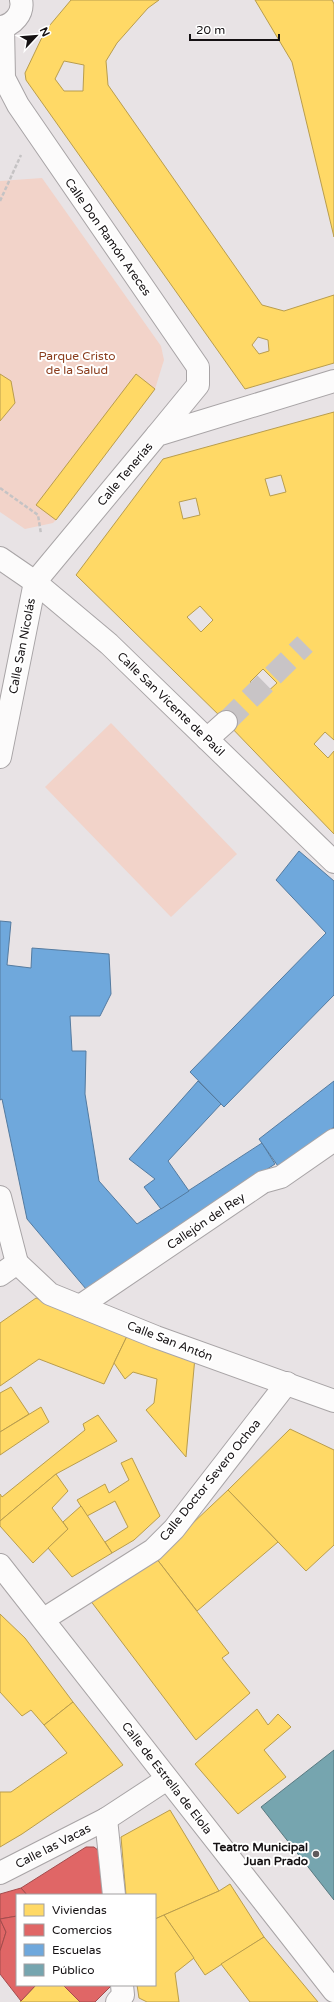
<svg xmlns="http://www.w3.org/2000/svg" width="334" height="2002" viewBox="0 0 334 2002" font-family="'Varela Round',sans-serif">
<rect width="100%" height="100%" fill="#e8e3e5"/>
<!-- green -->
<g fill="#f2d3c9">
<polygon points="42,178 161,346 164,360 155,389 56,520 53,523 25,529 0,512 0,181"/>
<polygon points="111,723 237,854 171,917 45,787"/>
</g>
<!-- homes -->
<g fill="#ffd966" stroke="#b99d4d" fill-rule="evenodd">
<path d="M71,0H159L148,8L117,43L106,61L108,85L262,305L284,311L334,295V363L245,389L26,80L25,73L45,31ZM64,61L84,65L83,91H64L55,79ZM258,337L268,340L269,351L259,354L252,345Z"/>
<polygon points="255,0 332,0 334,4 334,237 292,62"/>
<polygon points="0,374 11,381 15,403 0,421"/>
<polygon points="136,374 155,389 56,520 36,505"/>
<path d="M334,412V740L325,732L314,744L328,758L334,751V834L226,722L76,575L163,459ZM281,475L286,492L270,496L265,479ZM196,498L200,515L183,519L179,502ZM200,606L213,620L201,632L187,617ZM263,669L277,683L264,695L250,682Z"/>
<polygon points="36,1298 128,1334 104,1384 39,1359 0,1386 0,1323"/>
<polygon points="128,1334 195,1357 186,1457 146,1410 154,1403 157,1379 133,1372 125,1379 114,1363"/>
<polygon points="11,1387 29,1414 0,1432 0,1393"/>
<polygon points="41,1407 49,1422 0,1455 0,1432"/>
<polygon points="98,1415 117,1441 56,1474 0,1521 0,1494 2,1497 85,1430 83,1424"/>
<polygon points="290,1429 334,1450 334,1545 306,1571 228,1490"/>
<polygon points="132,1458 160,1516 134,1540 112,1553 105,1542 128,1527 115,1501 87,1516 77,1500 105,1484 109,1493 129,1480 121,1463"/>
<polygon points="56,1474 68,1491 52,1508 68,1529 33,1563 0,1526 0,1521"/>
<polygon points="228,1490 278,1542 197,1611 156,1558"/>
<polygon points="81,1506 112,1553 72,1577 48,1548 68,1529 63,1522"/>
<polygon points="156,1558 229,1653 222,1658 250,1693 196,1740 90,1600"/>
<polygon points="0,1614 25,1638 73,1702 44,1725 31,1710 22,1716 0,1692"/>
<polygon points="73,1702 123,1765 22,1834 0,1847 0,1792 11,1792 67,1753 44,1725"/>
<polygon points="257,1709 268,1725 278,1714 291,1727 264,1750 286,1777 238,1814 195,1764"/>
<polygon points="170,1810 219,1891 155,1919 155,1895 126,1895 121,1837"/>
<polygon points="230,1884 264,1937 205,1975 164,1915 219,1891"/>
<polygon points="164,1915 194,1958 175,1973 179,2002 147,2002 139,1998 137,1985 155,1985 155,1919"/>
<polygon points="264,1937 318,2002 250,2002 221,1964"/>
<polygon points="36,1985 63,1985 80,2002 20,2002"/>
</g>
<!-- shops -->
<g fill="#e06666" stroke="#a34c4d">
<polygon points="86,1847 94,1847 99,1851 104,1895 27,1895 21,1888"/>
<polygon points="21,1888 27,1895 17,1895 17,1916 0,1919 6,1932 0,1951 0,1894"/>
<polygon points="17,1916 17,1985 36,1985 21,2001 0,1974 0,1951 6,1932 0,1919"/>
<polygon points="63,1985 112,1985 95,2002 80,2002"/>
</g>
<!-- schools -->
<g fill="#6fa8dc" stroke="#547ba0">
<polygon points="299,851 334,881 334,995 224,1107 190,1072 326,933 276,880"/>
<polygon points="0,921 11,922 7,965 31,968 32,948 109,954 111,994 100,1016 70,1016 72,1051 86,1051 85,1094 99,1181 137,1224 262,1143 275,1164 86,1289 27,1219 2,1099 0,1100"/>
<polygon points="198,1081 221,1104 168,1161 189,1191 161,1209 144,1187 155,1179 129,1159"/>
<polygon points="334,1081 334,1127 280,1169 259,1139"/>
</g>
<!-- public -->
<polygon fill="#76a5af" stroke="#597980" points="334,1750 334,1900 261,1807"/>
<g fill="none" stroke-linecap="round" stroke-linejoin="round">
<!-- street-tunnel -->
<polyline stroke="#c8c4c6" stroke-width="22" stroke-dasharray="22 11" stroke-linecap="butt" points="226,722 305,644"/>
<!-- street casing -->
<g stroke="#a8a4a6" stroke-width="24">
<g id="street">
<path d="M0,27C13,26 24,13 21,0"/>
<polyline points="3,27 4,78 18,105 198,367 198,385 157,435"/>
<polyline points="0,558 35,582 109,644 334,862"/>
<polyline points="207,739 226,722"/>
<polyline points="0,757 35,582 157,435 334,381"/>
<polyline points="0,1197 17,1263"/>
<polyline points="17,1263 50,1294 156,1337 334,1401"/>
<polyline points="0,1275 17,1263"/>
<polyline points="80,1306 263,1182 281,1177 334,1140"/>
<polyline points="0,1565 334,1991"/>
<polyline points="44,1619 153,1550 174,1529 287,1383"/>
<polyline points="106,1819 114,1895"/>
<polyline points="0,1873 106,1819 167,1779"/>
<polyline points="117,2002 123,1995 122,1985"/>
</g>
</g>
<!-- path -->
<g stroke="#c5c3c4" stroke-width="2.5" stroke-dasharray="4 2" stroke-linecap="butt">
<polyline points="0,201 21,155"/>
<polyline points="0,488 38,515 41,534"/>
</g>
<!-- street -->
<use href="#street" stroke="#fcfbfb" stroke-width="22"/>
</g>
<!-- markers -->
<circle fill="#5f5a5c" stroke="#fff" stroke-width="1.5" cx="316" cy="1854" r="4"/>
<g text-anchor="middle" dominant-baseline="central" stroke-width="4" stroke-linejoin="round" paint-order="stroke">
<!-- street labels -->
<g font-size="12" fill="#151113" stroke="#fff">
<text transform="translate(108 237) rotate(55)">Calle Don Ramón Areces</text>
<text transform="translate(125 474) rotate(-50)">Calle Tenerías</text>
<text transform="translate(22 646) rotate(-79)">Calle San Nicolás</text>
<text transform="translate(171 704) rotate(44)">Calle San Vicente de Paúl</text>
<text transform="translate(206 1221) rotate(-34)">Callejón del Rey</text>
<text transform="translate(170 1341) rotate(21)">Calle San Antón</text>
<text transform="translate(210 1480) rotate(-51)">Calle Doctor Severo Ochoa</text>
<text transform="translate(167 1778) rotate(52)">Calle de Estrella de Elola</text>
<text transform="translate(53 1846) rotate(-27)">Calle las Vacas</text>
</g>
<!-- park labels -->
<g font-size="12" fill="#8b3e1e" stroke="#fff">
<text x="77" y="356">Parque Cristo<tspan x="77" dy="14">de la Salud</tspan></text>
</g>
<!-- poi labels -->
<g font-size="12" font-weight="bold" fill="#151113" stroke="#fff" text-anchor="end">
<text x="308" y="1847">Teatro Municipal<tspan x="308" dy="14">Juan Prado</tspan></text>
</g>
</g>
<!-- legend -->
<rect x="16" y="1894" width="140" height="92" fill="#ffffff" stroke="#a1a0a1"/>
<rect x="24" y="1904" width="20" height="12" fill="#ffd966" stroke="#a1a0a1"/>
<text x="52" y="1914" font-size="12" fill="#151113">Viviendas</text>
<rect x="24" y="1924" width="20" height="12" fill="#e06666" stroke="#a1a0a1"/>
<text x="52" y="1934" font-size="12" fill="#151113">Comercios</text>
<rect x="24" y="1944" width="20" height="12" fill="#6fa8dc" stroke="#a1a0a1"/>
<text x="52" y="1954" font-size="12" fill="#151113">Escuelas</text>
<rect x="24" y="1964" width="20" height="12" fill="#76a5af" stroke="#a1a0a1"/>
<text x="52" y="1974" font-size="12" fill="#151113">Público</text>
<!-- north arrow -->
<g transform="translate(36 36) rotate(64)" stroke="#ffffff" stroke-width="3" paint-order="stroke">
<path d="M0-3L7 15L0 10L-7 15Z" fill="#151113"/>
<text y="-6" font-size="11" font-weight="bold" text-anchor="middle" fill="#151113">N</text>
</g>
<!-- scale -->
<path d="M190 34v6h89v-6" fill="none" stroke="#151113" stroke-width="2"/>
<text x="196" y="34" font-size="12" fill="#151113" stroke="#ffffff" stroke-width="3" paint-order="stroke">20 m</text>
</svg>
